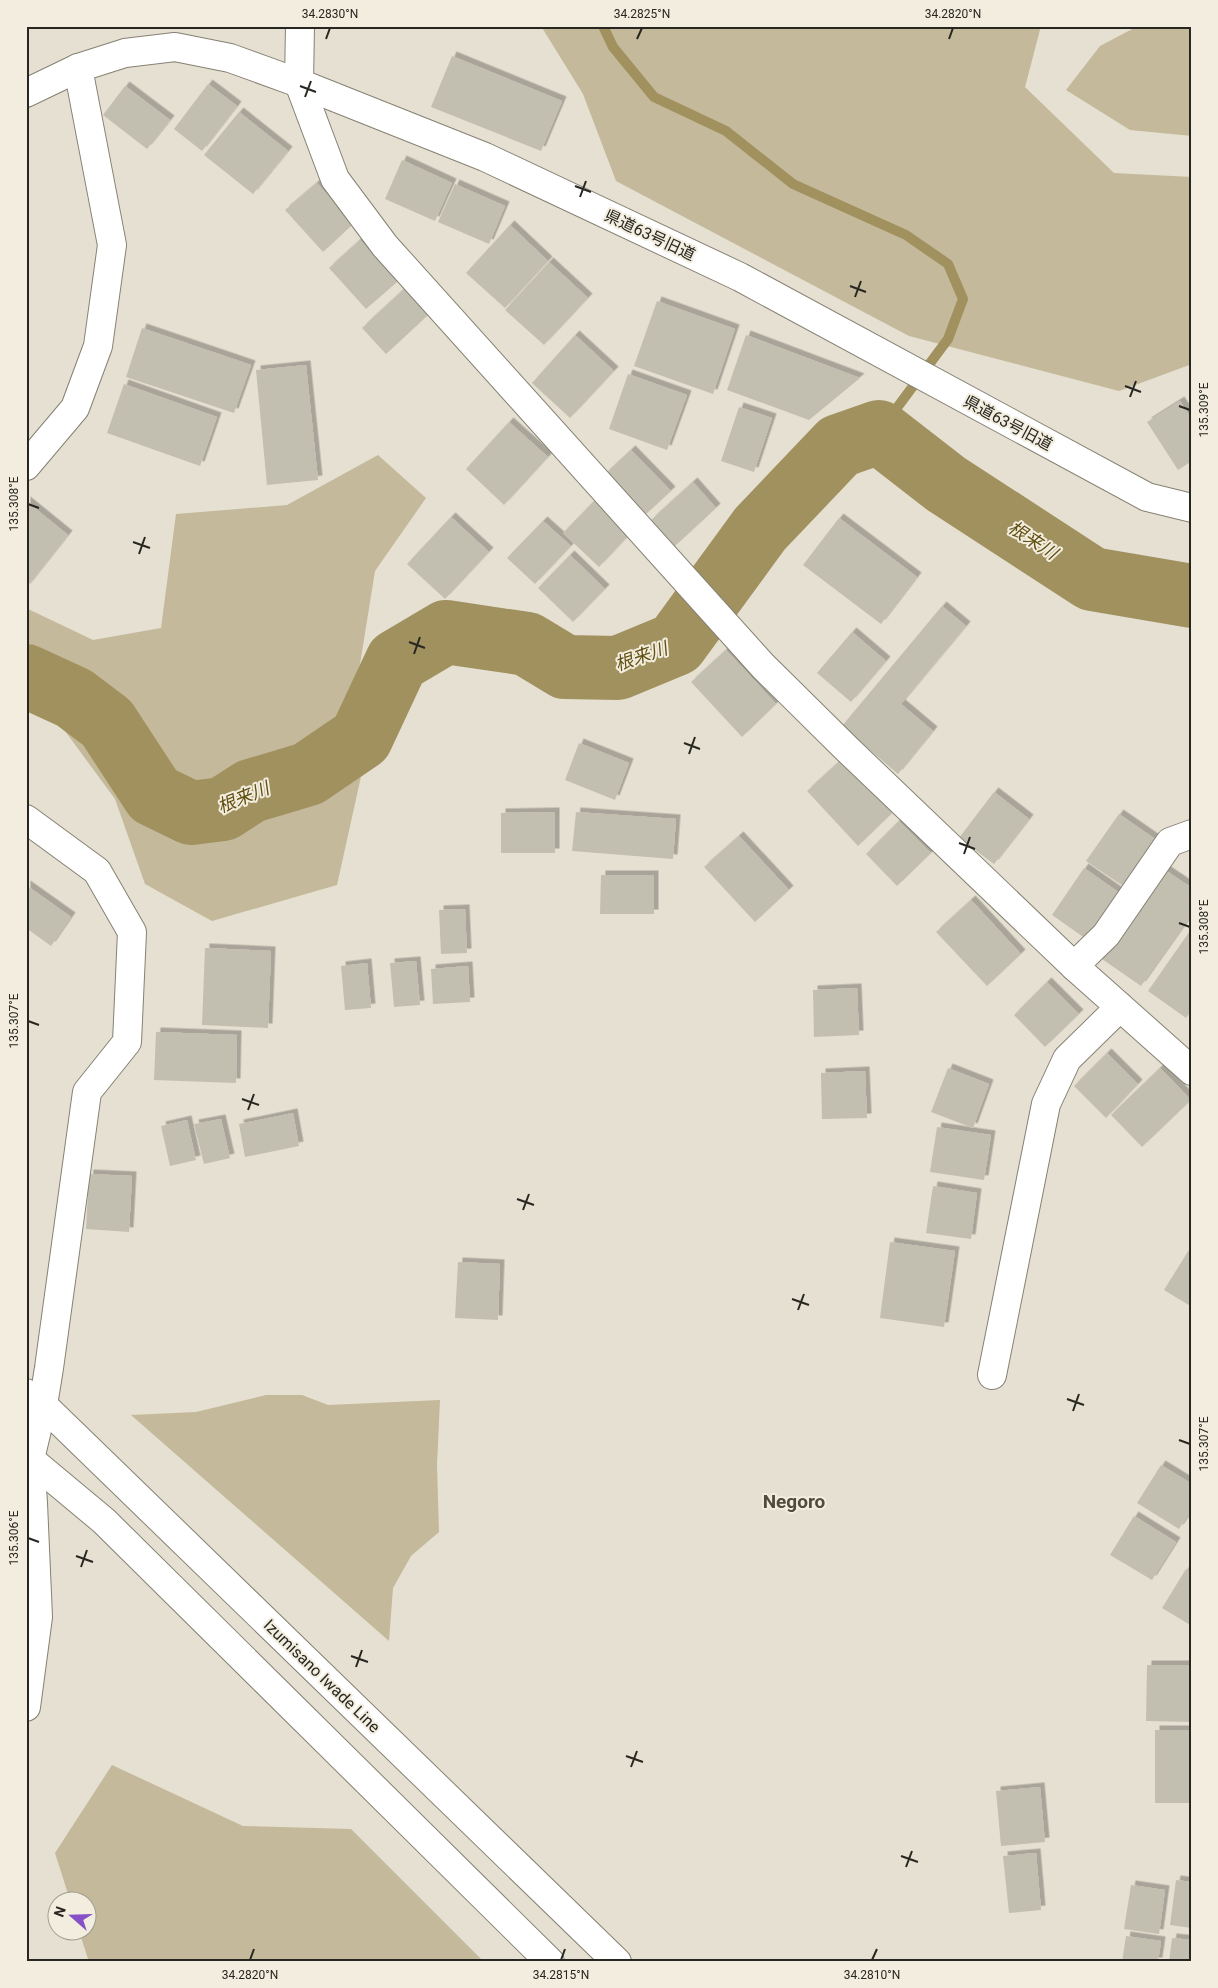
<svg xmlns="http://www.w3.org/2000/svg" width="1218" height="1988" viewBox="0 0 1218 1988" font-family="Roboto,'Noto Sans JP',sans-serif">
<defs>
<filter id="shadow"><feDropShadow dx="4.5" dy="-4.5" stdDeviation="0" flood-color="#0004"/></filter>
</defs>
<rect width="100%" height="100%" fill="#e5e0d1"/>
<!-- green -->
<g fill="#c4b99a">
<polygon points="541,26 1041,26 1025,87 1114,173 1192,177 1192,364 1119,391 909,336 616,181 583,94"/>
<polygon points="1138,26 1192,26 1192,136 1130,130 1066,90 1100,46"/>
<polygon points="378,455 426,498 375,571 356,689 364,763 337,885 212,921 145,884 115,799 51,712 26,706 26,608 93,640 161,628 176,514 287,505"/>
<polygon points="266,1395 302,1395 328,1405 440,1400 437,1465 439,1532 411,1556 393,1588 389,1641 131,1415 196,1412"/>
<polygon points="112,1765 243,1826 351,1829 484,1962 89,1962 79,1931 88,1930 88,1900 70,1900 55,1853"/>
</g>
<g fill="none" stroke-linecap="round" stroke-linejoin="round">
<!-- stream -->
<polyline stroke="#a1915f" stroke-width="10" points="603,26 613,47 654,97 726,131 793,184 906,235 948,264 963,299 948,339 879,432"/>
<!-- river -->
<polyline stroke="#a1915f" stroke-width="64" points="26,676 74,698 107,723 154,795 191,813 223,809 251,791 308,774 361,738 397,661 446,632 527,644 565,667 618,668 676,644 760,529 839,446 879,432 946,484 1092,579 1192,596"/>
</g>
<!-- building -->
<g fill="#c3bfb0" filter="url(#shadow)">
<polygon points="452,56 562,101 541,151 431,107"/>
<polygon points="208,84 237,106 202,151 174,129"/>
<polygon points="125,86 170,120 147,149 103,115"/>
<polygon points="239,112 288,151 253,194 204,155"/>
<polygon points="402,160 452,183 435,221 385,199"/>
<polygon points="317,183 353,224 323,252 285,210"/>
<polygon points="455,184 505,206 489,244 438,222"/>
<polygon points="510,225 548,261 505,308 466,273"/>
<polygon points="360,240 397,282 366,309 329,268"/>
<polygon points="549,262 588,298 544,345 505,310"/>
<polygon points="404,289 428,315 386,354 362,328"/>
<polygon points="657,301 735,329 713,394 634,366"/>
<polygon points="142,328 251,365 234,413 126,377"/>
<polygon points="575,335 614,371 570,418 532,383"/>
<polygon points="746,335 860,378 809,420 727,390"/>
<polygon points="306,365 318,480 267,485 256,370"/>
<polygon points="628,374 687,395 667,450 609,429"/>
<polygon points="124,384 217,417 200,466 107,433"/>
<polygon points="1180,401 1192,420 1192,461 1178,470 1147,422"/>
<polygon points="739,407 772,418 754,472 721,461"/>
<polygon points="509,422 548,457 504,505 466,469"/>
<polygon points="631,450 671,491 645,515 605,474"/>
<polygon points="693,482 716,508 675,546 651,520"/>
<polygon points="595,500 630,534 599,567 563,533"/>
<polygon points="26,501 68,535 26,588"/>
<polygon points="451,517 489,552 445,599 407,564"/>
<polygon points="839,518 917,577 881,624 803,565"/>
<polygon points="543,521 571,546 535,584 507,558"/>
<polygon points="570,555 605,589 573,622 538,588"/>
<polygon points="942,606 966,626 901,704 933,731 898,774 842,726"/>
<polygon points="852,632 886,661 851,702 817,673"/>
<polygon points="726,650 776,704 742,737 691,682"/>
<polygon points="579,743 629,763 615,800 565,780"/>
<polygon points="842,759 892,813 858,846 807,791"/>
<polygon points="994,792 1029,819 994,864 959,838"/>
<polygon points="555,812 555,853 501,853 501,813"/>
<polygon points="576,812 676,819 673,859 572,851"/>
<polygon points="1119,814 1155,839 1123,886 1086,861"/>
<polygon points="899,821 931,853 897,886 866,854"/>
<polygon points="739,836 789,890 755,922 704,867"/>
<polygon points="1084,868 1121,894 1089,941 1052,915"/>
<polygon points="1165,870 1192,888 1192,914 1141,986 1102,959"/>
<polygon points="601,875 654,875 654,914 600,914"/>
<polygon points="26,885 71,917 51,946 26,928"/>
<polygon points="971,900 1021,954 987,986 936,932"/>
<polygon points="465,909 467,953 441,954 439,910"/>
<polygon points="1192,928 1192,1010 1186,1018 1148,991"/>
<polygon points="205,948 271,951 268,1028 202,1025"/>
<polygon points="416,961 420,1005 394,1007 390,963"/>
<polygon points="367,963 371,1008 345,1010 341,966"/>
<polygon points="468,966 470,1002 433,1004 431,969"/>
<polygon points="1047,982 1079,1014 1045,1047 1014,1015"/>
<polygon points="857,988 859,1035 814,1037 813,990"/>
<polygon points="156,1032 237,1035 236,1083 154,1080"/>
<polygon points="1107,1053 1138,1084 1106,1118 1074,1086"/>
<polygon points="948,1068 989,1084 973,1128 931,1112"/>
<polygon points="1160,1068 1191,1100 1142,1147 1111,1115"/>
<polygon points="865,1071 867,1118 822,1119 821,1073"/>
<polygon points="293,1113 299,1146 245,1157 239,1124"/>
<polygon points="221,1119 230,1158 204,1164 194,1124"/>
<polygon points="187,1120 196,1160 170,1166 161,1126"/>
<polygon points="937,1127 991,1135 984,1180 930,1172"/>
<polygon points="89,1174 132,1176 129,1232 86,1229"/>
<polygon points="933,1186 977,1193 971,1239 926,1233"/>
<polygon points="890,1242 955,1251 944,1327 880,1318"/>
<polygon points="1192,1245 1192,1307 1164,1290"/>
<polygon points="458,1262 500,1264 498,1320 455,1318"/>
<polygon points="1161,1465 1192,1484 1192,1509 1179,1529 1137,1503"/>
<polygon points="1134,1516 1176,1542 1152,1580 1110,1555"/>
<polygon points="1186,1569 1192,1573 1192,1626 1162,1608"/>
<polygon points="1147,1665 1192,1665 1192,1722 1146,1721"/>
<rect x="1155" y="1730" width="37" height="73"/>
<polygon points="1040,1787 1045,1842 1001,1846 996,1791"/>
<polygon points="1036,1853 1041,1910 1009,1913 1003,1856"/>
<polygon points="1176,1880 1192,1882 1192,1928 1170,1925"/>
<polygon points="1131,1885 1165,1890 1159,1934 1124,1929"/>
<polygon points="1126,1936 1161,1941 1158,1962 1122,1962"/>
<polygon points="1172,1938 1192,1940 1192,1962 1169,1962"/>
</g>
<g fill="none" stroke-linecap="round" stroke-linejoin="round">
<!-- minor casing -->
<g stroke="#868173" stroke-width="30">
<g id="minor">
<polyline points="300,26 299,83 335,179 385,246 763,666 846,748 1074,966 1192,1071"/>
<polyline points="26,466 75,408 98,346 112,245 78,68"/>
<polyline points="26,819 97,871 132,932 127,1042 87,1092 49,1368 43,1405 30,1459 33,1503 38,1617 26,1707"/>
<polyline points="1074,966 1106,935 1170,842 1192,834"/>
<polyline points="992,1375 1046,1104 1067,1059 1120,1007"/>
</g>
</g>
<!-- tertiary casing -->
<g stroke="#868173" stroke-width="30">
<polyline id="tertiary" points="26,93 78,68 125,53 175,47 230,58 299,83 485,157 740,277 1147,497 1192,508"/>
</g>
<!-- primary casing -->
<g stroke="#868173" stroke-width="30">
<g id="primary">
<polyline points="26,1393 43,1405 617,1962"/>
<polyline points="26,1456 104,1521 550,1962"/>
</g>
</g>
<!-- minor -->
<use href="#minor" stroke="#fff" stroke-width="28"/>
<!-- tertiary -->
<use href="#tertiary" stroke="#fff" stroke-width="28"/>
<!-- primary -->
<use href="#primary" stroke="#fff" stroke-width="28"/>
</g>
<!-- ticks -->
<path fill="none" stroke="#272620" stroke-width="2" d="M326,39L330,28M637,39L642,28M949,39L953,28M300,86L316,92M305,97L311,81M575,186L591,192M580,197L586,181M850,286L866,292M855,297L861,281M1125,386L1141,392M1130,397L1136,381M1179,406L1190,410M28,504L39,508M133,542L150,548M139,554L145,537M409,642L425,648M414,654L420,637M684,743L700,749M689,754L695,737M959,843L975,849M964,854L970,837M1179,923L1190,927M28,1021L39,1025M242,1099L259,1105M248,1110L254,1094M517,1199L534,1205M523,1210L529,1194M792,1299L809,1305M798,1310L804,1294M1067,1399L1084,1405M1073,1411L1079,1394M1179,1440L1190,1444M28,1538L39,1542M76,1556L93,1562M81,1567L87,1550M351,1656L368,1662M356,1667L362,1650M626,1756L643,1762M631,1767L637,1751M901,1856L918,1862M906,1867L912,1851M250,1960L254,1949M561,1960L565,1949M872,1960L877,1949"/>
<g text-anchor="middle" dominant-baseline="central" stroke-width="4" stroke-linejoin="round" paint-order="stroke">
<!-- street labels -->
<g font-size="16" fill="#272620" stroke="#f2edde">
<text transform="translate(650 235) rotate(25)">県道63号旧道</text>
<text transform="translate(1008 423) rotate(28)">県道63号旧道</text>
<text transform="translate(322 1676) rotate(44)">Izumisano Iwade Line</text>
</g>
<!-- water labels -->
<g font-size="18" font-style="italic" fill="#614f11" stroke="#f2edde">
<text transform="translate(1033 540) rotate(33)">根来川</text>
<text transform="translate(641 656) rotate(-19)">根来川</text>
<text transform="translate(243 797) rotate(-22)">根来川</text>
</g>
<!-- quarter labels -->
<g font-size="19" font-weight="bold" fill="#4f4b3e" stroke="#f2edde">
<text x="794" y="1501">Negoro</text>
</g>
</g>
<!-- border -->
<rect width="1218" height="1988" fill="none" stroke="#f2edde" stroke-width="55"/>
<!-- north arrow -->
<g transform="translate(72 1916) rotate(290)"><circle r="24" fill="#f2edde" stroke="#a19d92"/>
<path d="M0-4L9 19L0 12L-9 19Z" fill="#8650c7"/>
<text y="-8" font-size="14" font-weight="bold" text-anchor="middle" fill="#272620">N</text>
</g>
<rect x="28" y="28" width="1162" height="1932" fill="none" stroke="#272620" stroke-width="2"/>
<g font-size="12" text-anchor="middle" fill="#272620">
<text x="330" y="18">34.2830°N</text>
<text x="642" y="18">34.2825°N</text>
<text x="953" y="18">34.2820°N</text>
<text transform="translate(1204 410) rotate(-90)" y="4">135.309°E</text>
<text transform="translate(14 504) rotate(-90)" y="4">135.308°E</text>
<text transform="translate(1204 927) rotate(-90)" y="4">135.308°E</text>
<text transform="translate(14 1021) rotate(-90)" y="4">135.307°E</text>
<text transform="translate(1204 1444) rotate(-90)" y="4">135.307°E</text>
<text transform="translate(14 1538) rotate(-90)" y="4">135.306°E</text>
<text x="250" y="1979">34.2820°N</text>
<text x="561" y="1979">34.2815°N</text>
<text x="872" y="1979">34.2810°N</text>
</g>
</svg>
